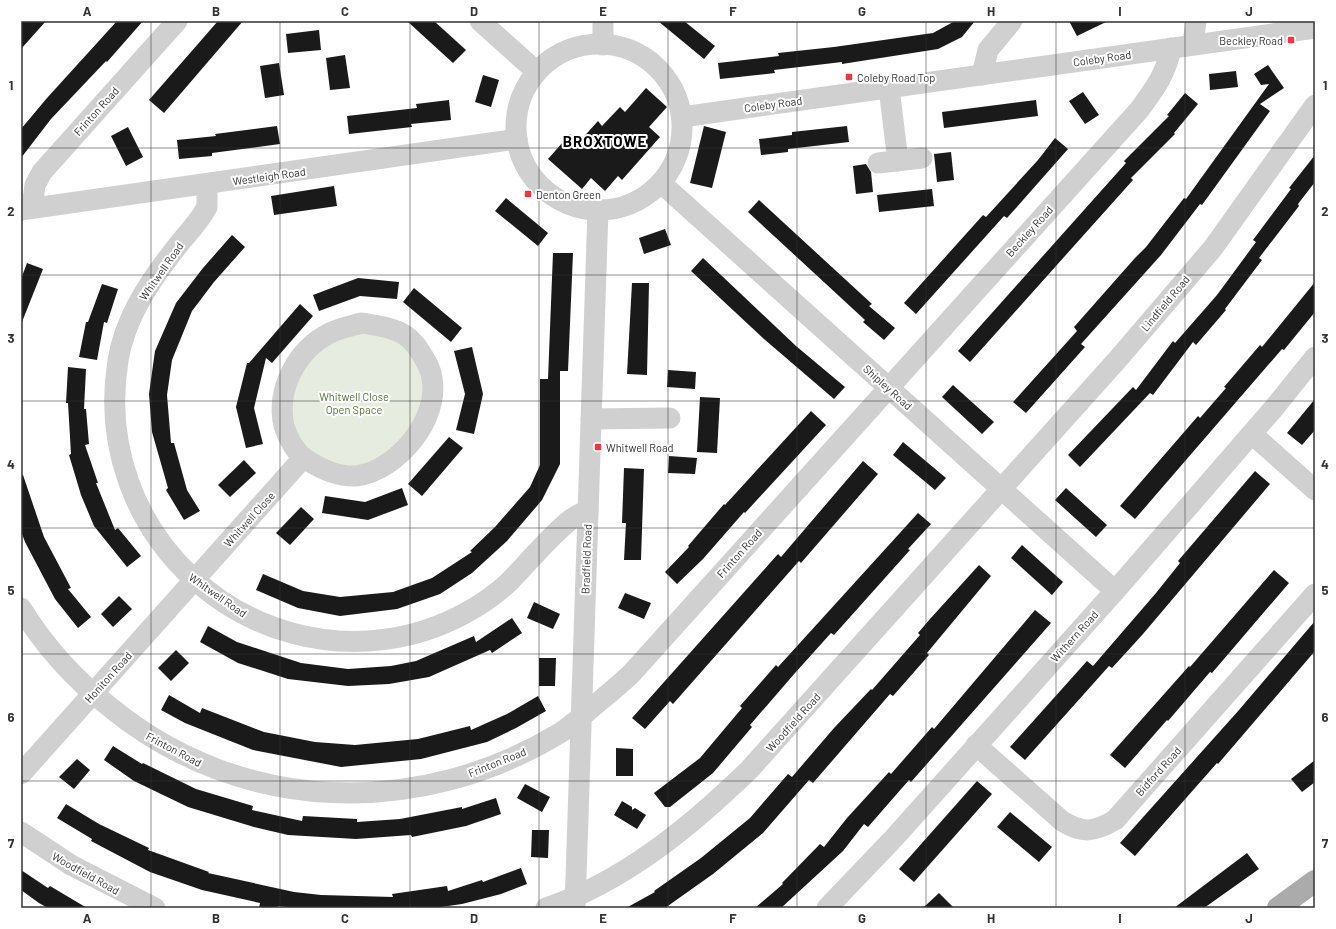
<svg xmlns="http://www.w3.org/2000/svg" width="1336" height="929" viewBox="0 0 1336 929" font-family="Barlow,sans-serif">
<rect width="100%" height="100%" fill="#fff"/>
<!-- green -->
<polygon fill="#e6ecdf" points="381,332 411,348 425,380 420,416 390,455 353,468 314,458 293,433 288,394 308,361 342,333"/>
<!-- building -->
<g fill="#1a1a1a">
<polygon points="21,21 46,21 21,49"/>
<polygon points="117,21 143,21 107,62 106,61 51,119 21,158 21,129 47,98"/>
<polygon points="218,21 243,21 164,113 149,100"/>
<polygon points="407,21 434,21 466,50 453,63"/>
<polygon points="658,21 684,21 715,46 704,59"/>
<polygon points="955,21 975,21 962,37 938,49 842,64 842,62 774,70 775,73 720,79 718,63 779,56 778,53 834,47 933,33"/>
<polygon points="1069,21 1108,21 1077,36"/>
<polygon points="319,30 321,50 288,53 286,34"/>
<polygon points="345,55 350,88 330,90 326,58"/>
<polygon points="279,63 284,95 265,98 260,66"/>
<polygon points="1268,65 1284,88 1260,104 1270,111 1202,205 1200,204 1161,255 1081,344 1085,347 1026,413 1013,402 1077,331 1074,327 1135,258 1146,247 1184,198 1186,199 1269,84 1261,85 1254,74"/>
<polygon points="1236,71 1238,87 1210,90 1209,74"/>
<polygon points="483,75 499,80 491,107 475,102"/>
<polygon points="646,88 667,107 649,127 660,137 622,180 618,176 605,191 591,178 582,189 548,159 570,134 579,142 598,121 602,126 620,107 625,112"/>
<polygon points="1083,92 1099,115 1085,124 1069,101"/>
<polygon points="1185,93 1198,104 1174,133 1175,134 1131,178 1133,180 970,362 958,351 1126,163 1124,161 1169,116 1167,115"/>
<polygon points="449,100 451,120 411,124 412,127 349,134 347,116 417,108 416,104"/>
<polygon points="1036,100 1038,116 944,128 942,112"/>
<polygon points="277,126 280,144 212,153 212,156 179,159 177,140 216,136 215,134"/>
<polygon points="704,126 726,132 712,188 690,183"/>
<polygon points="847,126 849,142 788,149 788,152 761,155 759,139 792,135 792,132"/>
<polygon points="128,127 143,157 126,166 111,136"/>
<polygon points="1055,138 1068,149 1016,208 1007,218 1004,216 916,314 904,303 983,215 986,217 1038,160"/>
<polygon points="951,152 954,180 937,182 934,154"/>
<polygon points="1315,155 1315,182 1298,204 1299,206 1259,258 1262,260 1225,309 1226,310 1196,345 1193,342 1153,395 1150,393 1080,467 1068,455 1133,387 1136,390 1173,341 1175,343 1217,295 1256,242 1253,240 1291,189 1289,188"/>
<polygon points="866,164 871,172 873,192 856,194 853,166"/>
<polygon points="334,186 337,206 274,215 271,196"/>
<polygon points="932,189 934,206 879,212 877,195"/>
<polygon points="506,198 548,233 538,246 495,211"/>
<polygon points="759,200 872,304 869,306 895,328 884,340 863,322 865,320 748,212"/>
<polygon points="665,229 671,245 644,254 639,238"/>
<polygon points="232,235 245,247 214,282 192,311 172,360 167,395 171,443 174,443 187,490 200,511 184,520 166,490 168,488 152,432 149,394 155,351 176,303 203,268"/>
<polygon points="553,253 573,253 568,371 560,371 560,464 542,500 507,541 472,573 440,594 397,609 340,616 298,608 256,590 263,574 303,591 340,597 393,592 432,578 472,552 470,551 495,527 530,487 540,465 540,379 548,379"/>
<polygon points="703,258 796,346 845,387 834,399 764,339 691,271"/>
<polygon points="27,263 43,269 22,322 21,279"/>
<polygon points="358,278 399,282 397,299 360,296 319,311 313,295"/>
<polygon points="1315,282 1315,312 1284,350 1282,349 1135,519 1120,506 1198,416 1200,418 1226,388 1224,387 1260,345 1262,347"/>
<polygon points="632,283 649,283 647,375 627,374"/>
<polygon points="102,284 118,289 107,323 104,322 97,360 79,357 86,322 88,322"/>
<polygon points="414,288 462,328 451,342 403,302"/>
<polygon points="300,304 313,316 272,363 266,358 254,408 263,444 246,448 236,407 247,363 249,363"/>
<polygon points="472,347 483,394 474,434 456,430 465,394 454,351"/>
<polygon points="68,367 86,369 84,409 86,409 89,444 85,445 98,483 96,483 115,530 118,528 141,556 127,567 94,526 81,495 69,455 71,454 68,403 66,403"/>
<polygon points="668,370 696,372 695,389 667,387"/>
<polygon points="953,385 994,422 982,434 942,397"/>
<polygon points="700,397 720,398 717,453 697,452"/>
<polygon points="1315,399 1315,430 1302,445 1287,433"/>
<polygon points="811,411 826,425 745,513 744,512 703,559 677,584 665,572 689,547 688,546 724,504 725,505"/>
<polygon points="449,437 463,448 422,496 408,484"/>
<polygon points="903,442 946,478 935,490 893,455"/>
<polygon points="669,456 697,458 695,474 668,473"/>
<polygon points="244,460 256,473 230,497 218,485"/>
<polygon points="863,461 878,474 801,563 799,561 673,704 670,701 645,729 632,718 778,554 781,557"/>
<polygon points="624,468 644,469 641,560 624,560 626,523 622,523"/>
<polygon points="1255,471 1270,484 1143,634 1112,668 1109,666 1025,760 1010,747 1087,661 1093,666 1156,593 1180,563 1178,561"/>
<polygon points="21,475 23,475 44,537 71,588 68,589 91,617 78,628 55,599 25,542 21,531"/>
<polygon points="402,488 408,505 368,520 322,513 325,496 365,502"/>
<polygon points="1066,488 1107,525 1096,537 1055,500"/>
<polygon points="301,507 314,519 290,545 276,533"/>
<polygon points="918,513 931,524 908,549 910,550 834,635 831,633 795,673 750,725 752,727 713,773 670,807 665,807 654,793 700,758 742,708 740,706 776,665 778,667"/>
<polygon points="1022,545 1063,582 1052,595 1011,558"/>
<polygon points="979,565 991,576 927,653 929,655 893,696 890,694 813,783 809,780 763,833 713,874 665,908 626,908 655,892 654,891 701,858 750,818 788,774 792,777 834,728 871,689 872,690 920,635 918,633 930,619"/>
<polygon points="1274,570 1289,583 1212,673 1210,672 1168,721 1167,720 1125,768 1110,755 1189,666 1190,667"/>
<polygon points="625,593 651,603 644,619 618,608"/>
<polygon points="119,596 132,609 113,627 101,614"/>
<polygon points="534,602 560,614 553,629 527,618"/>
<polygon points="1035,610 1051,623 911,782 909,780 868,827 864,824 843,851 781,908 755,908 783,884 782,883 820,844 824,847 847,818 889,772 891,774 932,727 934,729"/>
<polygon points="512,618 522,633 492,653 490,650 429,677 389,684 348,686 288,679 238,663 200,642 208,626 237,642 301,663 348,669 391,666 416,661 474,636 476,642"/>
<polygon points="1315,621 1315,651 1218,764 1217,763 1135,856 1120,843 1239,710"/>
<polygon points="176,650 189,663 171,681 158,668"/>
<polygon points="539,658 556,658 555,686 539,686"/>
<polygon points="169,695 200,713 202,708 264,732 315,742 355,745 418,739 470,726 471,730 507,714 538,696 546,711 516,728 487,742 421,759 341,767 253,750 185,723 161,710"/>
<polygon points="113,746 142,764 143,763 196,789 253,806 252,810 302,821 303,816 357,819 357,822 400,819 462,807 462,809 496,798 501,814 466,826 412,837 411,835 356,839 288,835 254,827 188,807 134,781 104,760"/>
<polygon points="616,748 633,749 633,776 616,776"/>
<polygon points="77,759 90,770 74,789 59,777"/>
<polygon points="1315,760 1315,782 1302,792 1291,779"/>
<polygon points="977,781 992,794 914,882 899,869"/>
<polygon points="525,784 550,797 542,812 517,798"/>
<polygon points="622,801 632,807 632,810 635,808 646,815 637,829 614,815"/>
<polygon points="66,804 99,824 149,848 148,850 209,872 208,873 294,892 321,895 393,897 392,894 447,886 448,891 482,880 483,882 521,868 527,884 501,894 462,904 434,908 296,908 278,906 277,908 259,908 260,903 202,890 150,872 91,841 92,839 57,818"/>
<polygon points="1010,812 1052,847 1039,862 997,827"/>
<polygon points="532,830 549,830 548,858 531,857"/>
<polygon points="1247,853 1259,869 1204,908 1174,908"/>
<polygon points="21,870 48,888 50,886 87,908 48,908 39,903 21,890"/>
<polygon points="939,893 954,908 923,908"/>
</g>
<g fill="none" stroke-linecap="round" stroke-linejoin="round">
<!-- minor -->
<g stroke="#d0d0d0" stroke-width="21">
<polyline points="480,21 537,72"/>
<polyline points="1193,44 1196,21"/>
<circle cx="599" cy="127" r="83"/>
<polyline points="603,45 603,21"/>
<polyline points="982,75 988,50 1012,21"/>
<polyline points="889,88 898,161"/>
<polyline points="682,117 1315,28"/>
<polyline points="878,163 922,158"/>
<polyline points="661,183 1115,591"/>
<path d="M207,185V207L204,212C195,227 182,239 172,253C147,285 124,321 118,361C90,532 245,676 413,634C447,625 482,607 508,583C528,563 547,539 569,521C574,516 582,513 588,510"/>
<polyline points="32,208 35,185 42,172 177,21"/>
<polyline points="21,210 517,139"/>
<path d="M362,323C373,325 386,326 397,331C407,335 416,344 421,353C426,361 431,369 432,378C440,419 397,471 356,476C339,477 321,469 307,460C296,453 288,439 284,426C276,390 296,350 330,333C340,328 351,326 362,323Z"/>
<polyline points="591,419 670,418"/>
<polyline points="1252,434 1315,490"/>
<path d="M21,608C45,647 75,680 111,708C241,814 418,819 560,733C567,729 573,723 580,718C597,703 615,689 631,674L1140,109C1155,88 1166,74 1171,48"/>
<path d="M976,745L1062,821C1083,834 1094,832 1115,820L1315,594"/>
<polyline points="21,774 303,458"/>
<polyline points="21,832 71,865 155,908"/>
<path d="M546,908C625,881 690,827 749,770L1118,359L1213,248L1315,105"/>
<polyline points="575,908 598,210"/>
<polyline points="827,908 894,838 1115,591 1274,408 1315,357"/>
</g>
<!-- major -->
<polyline stroke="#ababab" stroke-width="22" points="1278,908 1315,881"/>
</g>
<!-- grid -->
<path fill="none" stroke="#333" stroke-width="1" stroke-opacity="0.55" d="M151,21V908M280,21V908M410,21V908M539,21V908M668,21V908M797,21V908M926,21V908M1056,21V908M1185,21V908M21,148H1315M21,275H1315M21,401H1315M21,528H1315M21,654H1315M21,781H1315"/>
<!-- markers -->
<g fill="#e63946" stroke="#fff" stroke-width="1.5">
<rect x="1287" y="36" width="8" height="8" rx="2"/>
<rect x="845" y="73" width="8" height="8" rx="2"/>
<rect x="524" y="190" width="8" height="8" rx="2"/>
<rect x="594" y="443" width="8" height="8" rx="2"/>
</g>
<g text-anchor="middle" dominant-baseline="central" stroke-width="4" stroke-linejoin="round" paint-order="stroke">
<!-- poi labels -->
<g font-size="11" fill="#333" stroke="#fff" text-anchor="start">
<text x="1283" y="40" text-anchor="end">Beckley Road</text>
<text x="857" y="77">Coleby Road Top</text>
<text x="536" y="194">Denton Green</text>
<text x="606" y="447">Whitwell Road</text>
</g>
<!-- street labels -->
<g font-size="11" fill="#333" stroke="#fff">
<text transform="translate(1102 58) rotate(-8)">Coleby Road</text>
<text transform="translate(773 104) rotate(-8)">Coleby Road</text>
<text transform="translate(96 111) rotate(-48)">Frinton Road</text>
<text transform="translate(269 176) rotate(-8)">Westleigh Road</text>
<text transform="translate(1029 231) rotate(-48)">Beckley Road</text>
<text transform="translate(161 271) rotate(-55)">Whitwell Road</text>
<text transform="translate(1165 303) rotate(-50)">Lindfield Road</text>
<text transform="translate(888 387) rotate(42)">Shipley Road</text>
<text transform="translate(249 519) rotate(-48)">Whitwell Close</text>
<text transform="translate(739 553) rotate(-48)">Frinton Road</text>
<text transform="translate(586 559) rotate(-88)">Bradfield Road</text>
<text transform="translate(218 595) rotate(35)">Whitwell Road</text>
<text transform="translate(1074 636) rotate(-48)">Withern Road</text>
<text transform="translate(108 677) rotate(-48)">Honiton Road</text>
<text transform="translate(793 722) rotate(-48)">Woodfield Road</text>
<text transform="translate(174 749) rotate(28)">Frinton Road</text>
<text transform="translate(497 762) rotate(-22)">Frinton Road</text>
<text transform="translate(1158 771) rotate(-48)">Bidford Road</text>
<text transform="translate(86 873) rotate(29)">Woodfield Road</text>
</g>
<!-- park labels -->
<g font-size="11" fill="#56703f" stroke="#fff">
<text x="354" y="396">Whitwell Close<tspan x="354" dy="13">Open Space</tspan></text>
</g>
<!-- district labels -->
<g font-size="15" font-weight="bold" letter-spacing="1" fill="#000" stroke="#fff">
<text x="605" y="141">BROXTOWE</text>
</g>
</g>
<!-- border -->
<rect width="1336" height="929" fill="none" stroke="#ffffff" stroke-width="44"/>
<rect x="22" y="22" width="1292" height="885" fill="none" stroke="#333" stroke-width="1.5"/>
<g font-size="13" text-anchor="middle" font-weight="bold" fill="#333">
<text x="87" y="16">A</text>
<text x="216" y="16">B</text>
<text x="345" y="16">C</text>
<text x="474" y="16">D</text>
<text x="603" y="16">E</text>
<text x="733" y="16">F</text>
<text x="862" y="16">G</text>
<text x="991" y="16">H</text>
<text x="1120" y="16">I</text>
<text x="1249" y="16">J</text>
<text x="11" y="90">1</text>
<text x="1325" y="90">1</text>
<text x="11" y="216">2</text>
<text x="1325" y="216">2</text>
<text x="11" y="343">3</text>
<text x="1325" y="343">3</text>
<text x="11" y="469">4</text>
<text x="1325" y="469">4</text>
<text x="11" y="595">5</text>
<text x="1325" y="595">5</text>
<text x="11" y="722">6</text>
<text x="1325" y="722">6</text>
<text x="11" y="848">7</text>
<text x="1325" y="848">7</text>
<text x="87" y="923">A</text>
<text x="216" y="923">B</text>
<text x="345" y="923">C</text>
<text x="474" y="923">D</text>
<text x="603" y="923">E</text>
<text x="733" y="923">F</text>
<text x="862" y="923">G</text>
<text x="991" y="923">H</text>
<text x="1120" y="923">I</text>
<text x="1249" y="923">J</text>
</g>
</svg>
